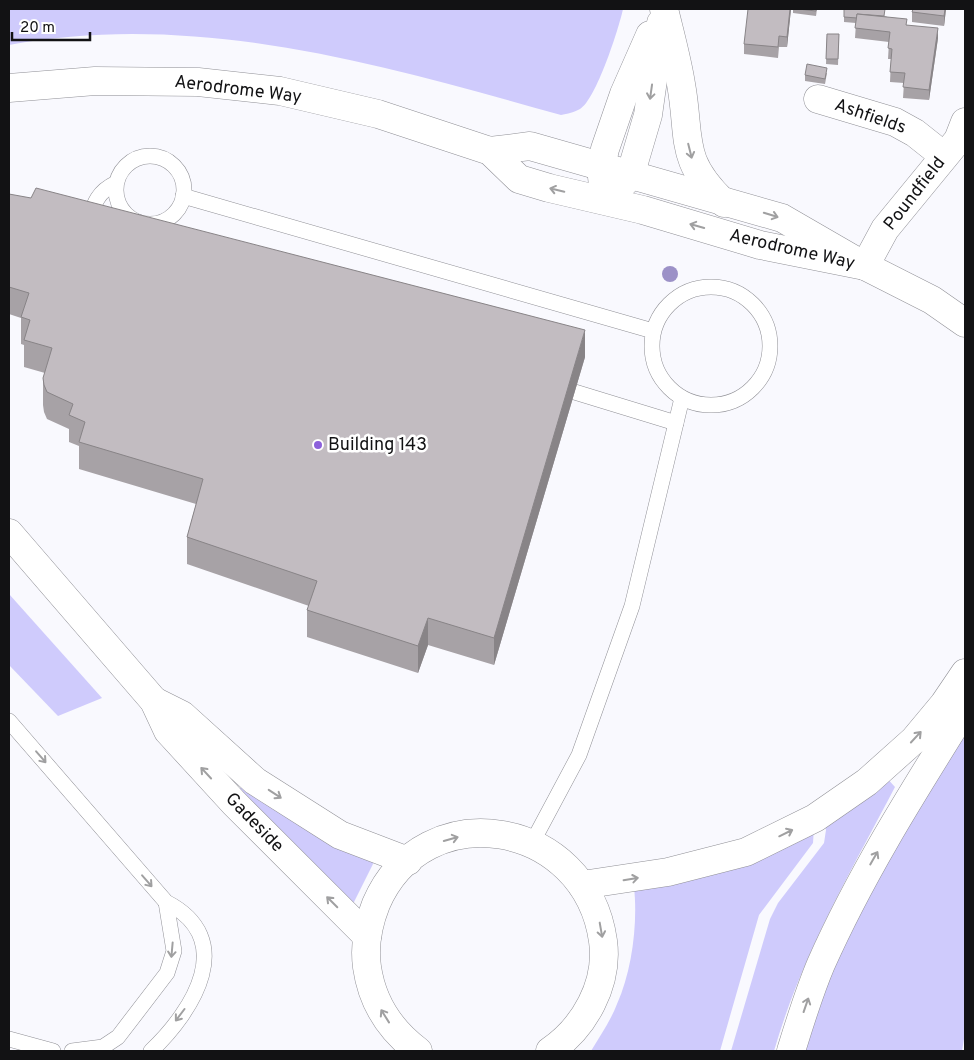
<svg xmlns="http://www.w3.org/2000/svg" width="974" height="1060" viewBox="0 0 974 1060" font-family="Overpass,sans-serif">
<rect width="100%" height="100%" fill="#f9f9fe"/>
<!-- green -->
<g fill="#cfcbfc">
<path d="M9,9H623C619,28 596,100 580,109C575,112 567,114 561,115C383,65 196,10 9,45Z"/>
<polygon points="9,594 102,698 58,716 9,665"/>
<polygon points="965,724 965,1033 962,1051 801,1051 828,969 870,884"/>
<path d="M885,776L895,787C850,873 801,957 774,1051H731L770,919L778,903L824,843L826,830L823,821Z"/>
<polygon points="246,784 376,858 351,908 239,797 240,788"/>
<path d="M814,827L813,843L759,915L720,1051H591C600,1036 611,1020 617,1004C632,971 638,923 634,887Z"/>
</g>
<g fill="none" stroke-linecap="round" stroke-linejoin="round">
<!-- lane casing -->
<g stroke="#909096" stroke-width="16">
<g id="lane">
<circle cx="150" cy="190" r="34"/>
<polyline points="183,196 653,331"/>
<path d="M88,222C94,204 97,192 116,183"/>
<circle cx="711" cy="346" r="59"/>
<polyline points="555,386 676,423"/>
<path d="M9,721L166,902C238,939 194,1010 151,1051"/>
<polyline points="532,843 579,755 632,606 682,398"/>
<polyline points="9,1039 53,1051"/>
<polyline points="72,1051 103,1047 118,1037 167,973 174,951 166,902"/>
</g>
</g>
<!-- street casing -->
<g stroke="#909096" stroke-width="29">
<g id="street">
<polyline points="818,99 895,122 915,133 944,156"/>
<polyline points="865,266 885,229 958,140 965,122"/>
</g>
</g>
<!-- secondary casing -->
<g stroke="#909096" stroke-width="29">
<g id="secondary">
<path d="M664,9C670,34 677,59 681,84C691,139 678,159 724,203"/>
<polyline points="9,88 95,81 198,82 280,91 378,114 490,151 519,179 549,188 643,210 760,245 865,266"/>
<polyline points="490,151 530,146 782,218 865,266 932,300 965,323"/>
<polyline points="603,186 601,167 605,149 624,94 650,35"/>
<polyline points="618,189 630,176 648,115 661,23"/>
<polyline points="9,533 154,701 168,731 234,803 367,936"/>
<polyline points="154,701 182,715 255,781 340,835 408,861"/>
<path d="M418,1051C390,1030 372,1002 367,967C364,945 368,924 376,904C424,792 586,819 603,941C609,984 584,1028 550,1051"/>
</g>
</g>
<!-- highway casing -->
<g stroke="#909096" stroke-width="29">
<g id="highway">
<polyline points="582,885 668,872 746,852 815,818 867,782 914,740 944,704 965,673"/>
<path d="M791,1051C800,1022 809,992 821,964C861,874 913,792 965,709"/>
</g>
</g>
<!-- lane -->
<use href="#lane" stroke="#fff" stroke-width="15"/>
<!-- street -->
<use href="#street" stroke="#fff" stroke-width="28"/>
<!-- secondary -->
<use href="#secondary" stroke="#fff" stroke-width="28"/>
<!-- highway -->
<use href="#highway" stroke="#fff" stroke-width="28"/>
</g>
<!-- trees -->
<circle fill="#9c91c7" cx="670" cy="274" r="8"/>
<!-- wall -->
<g fill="#a7a2a6">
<polygon points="791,9 787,47 779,47 778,58 744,54 744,44"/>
<polygon points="793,9 817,9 816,16 793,13"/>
<polygon points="844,9 885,16 907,25 938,38 929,100 903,98 904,83 890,82 891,59 888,59 889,42 855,38 856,23 844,22"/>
<polygon points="946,9 944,26 912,22 912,12"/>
<polygon points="827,34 839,34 838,65 826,64"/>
<polygon points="827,73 825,84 805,81 805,75"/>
<polygon points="9,194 585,357 494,665 428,645 418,673 307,637 307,610 309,606 187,564 187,537 196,504 79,469 79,446 69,442 69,429 47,419 44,412 43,405 43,378 45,373 24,367 24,345 21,344 21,318 9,314"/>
</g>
<!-- shaded-wall -->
<g fill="#888487">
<polygon points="790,9 791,9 787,47 787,37"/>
<polygon points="945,9 946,9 944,26 944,16"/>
<polygon points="938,28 938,38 929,100 929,90"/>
<polygon points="585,330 585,357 494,665 494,638"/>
<polygon points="428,618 428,645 418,673 418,646"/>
</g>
<!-- building -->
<g fill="#c2bcc1" stroke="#888487">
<polygon points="748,9 790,9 787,37 779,36 778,47 744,44"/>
<polygon points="798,9 816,9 816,11"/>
<polygon points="844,9 885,9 884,16 857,14 857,18 844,17"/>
<polygon points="913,9 945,9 944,16 912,12"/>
<polygon points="857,14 907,19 906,25 938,28 929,90 903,87 905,73 890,72 892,49 888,48 890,32 855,28"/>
<polygon points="827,34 839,34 838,59 826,59"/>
<polygon points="807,64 827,68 825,79 805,75"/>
<polygon points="36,188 585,330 494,638 428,618 418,646 307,610 317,581 187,537 203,479 79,442 85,422 69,415 73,404 47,392 44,385 43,378 52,348 24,340 30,320 21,317 29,293 9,287 9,194 31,198"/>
</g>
<!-- one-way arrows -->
<defs><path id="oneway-shaft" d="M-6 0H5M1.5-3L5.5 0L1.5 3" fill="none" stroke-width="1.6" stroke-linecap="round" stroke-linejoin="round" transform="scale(1.25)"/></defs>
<g stroke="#a0a0a1">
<use href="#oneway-shaft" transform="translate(651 92) rotate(98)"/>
<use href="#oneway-shaft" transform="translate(690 151) rotate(76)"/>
<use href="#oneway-shaft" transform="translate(557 190) rotate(-167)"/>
<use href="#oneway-shaft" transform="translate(771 215) rotate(17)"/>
<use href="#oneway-shaft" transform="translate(697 226) rotate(-164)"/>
<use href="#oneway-shaft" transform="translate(916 737) rotate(-47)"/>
<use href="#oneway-shaft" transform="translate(41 757) rotate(49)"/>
<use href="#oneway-shaft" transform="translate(206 773) rotate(-133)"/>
<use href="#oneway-shaft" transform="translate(275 794) rotate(33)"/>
<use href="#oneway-shaft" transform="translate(786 833) rotate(-26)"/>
<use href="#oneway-shaft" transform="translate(451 839) rotate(-16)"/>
<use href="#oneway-shaft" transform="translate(874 858) rotate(-60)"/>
<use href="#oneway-shaft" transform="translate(631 879) rotate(-9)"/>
<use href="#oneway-shaft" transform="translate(147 881) rotate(49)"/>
<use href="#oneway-shaft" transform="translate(332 902) rotate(-135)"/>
<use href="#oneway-shaft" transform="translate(601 930) rotate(80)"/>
<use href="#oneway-shaft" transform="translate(172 950) rotate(95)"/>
<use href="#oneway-shaft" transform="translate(806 1005) rotate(-71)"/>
<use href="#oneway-shaft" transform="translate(180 1015) rotate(127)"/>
<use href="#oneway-shaft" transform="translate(385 1016) rotate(-122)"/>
</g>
<!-- markers -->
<circle fill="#8c61db" stroke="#fff" stroke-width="2" cx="318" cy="445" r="5"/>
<g text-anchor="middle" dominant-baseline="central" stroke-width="5" stroke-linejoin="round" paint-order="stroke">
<!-- street labels -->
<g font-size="18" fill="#121214" stroke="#fff">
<text transform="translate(238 90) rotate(7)">Aerodrome Way</text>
<text transform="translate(870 117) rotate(19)">Ashfields</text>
<text transform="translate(915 194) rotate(-52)">Poundfield</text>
<text transform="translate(792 250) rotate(13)">Aerodrome Way</text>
<text transform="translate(254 823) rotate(46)">Gadeside</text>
</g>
<!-- poi labels -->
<g font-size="18" fill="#121214" stroke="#fff" text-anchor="start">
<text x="328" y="445">Building 143</text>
</g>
</g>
<!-- border -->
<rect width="974" height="1060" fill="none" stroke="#121214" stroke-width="20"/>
<!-- scale -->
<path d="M12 32v8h78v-8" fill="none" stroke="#121214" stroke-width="2.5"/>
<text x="20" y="32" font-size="15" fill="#121214" stroke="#ffffff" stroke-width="4" paint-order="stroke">20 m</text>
</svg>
